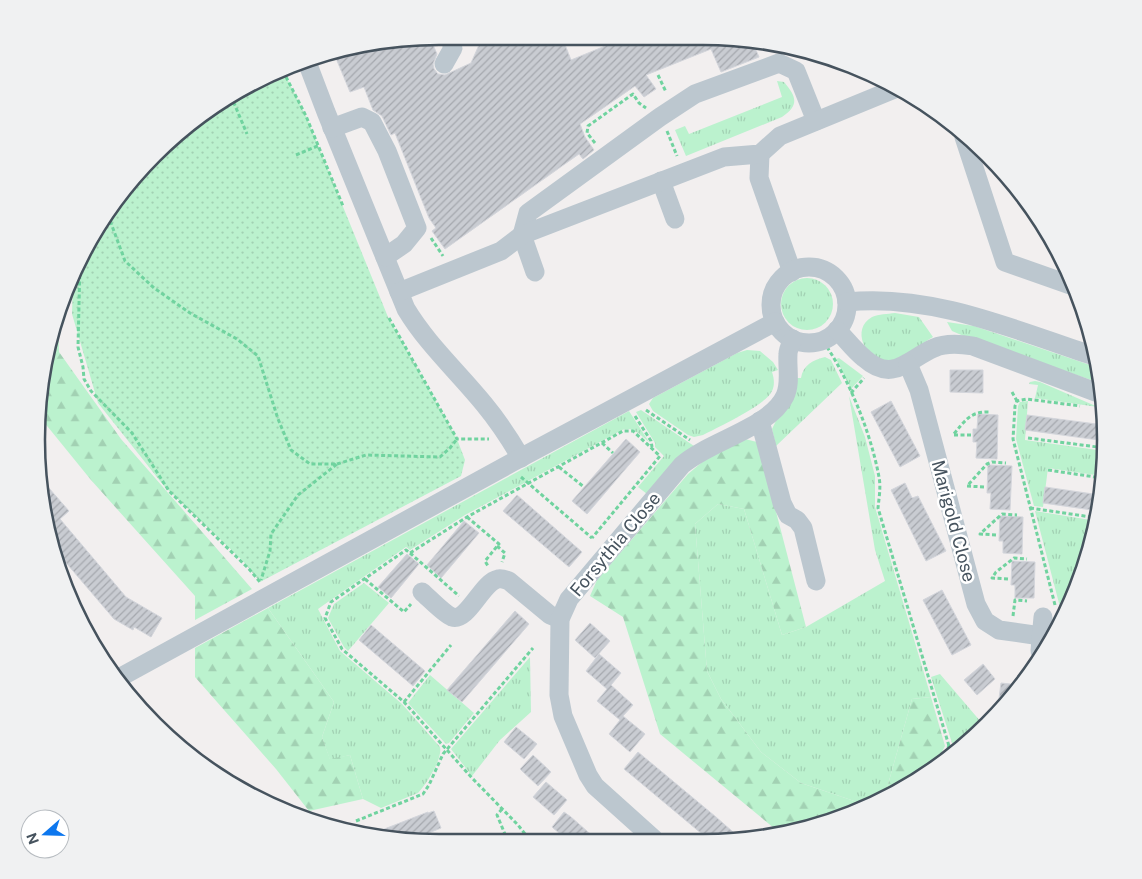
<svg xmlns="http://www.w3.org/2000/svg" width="1142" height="879" viewBox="0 0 1142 879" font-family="'Public Sans',sans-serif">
<defs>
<pattern id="grass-tufts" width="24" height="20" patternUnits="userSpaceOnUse" patternTransform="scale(1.25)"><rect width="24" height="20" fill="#bbf2ce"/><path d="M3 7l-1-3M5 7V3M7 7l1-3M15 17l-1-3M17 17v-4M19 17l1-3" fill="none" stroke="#a2d1b3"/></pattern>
<pattern id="forest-firs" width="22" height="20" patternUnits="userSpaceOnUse" patternTransform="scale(1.25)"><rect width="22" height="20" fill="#bbf2ce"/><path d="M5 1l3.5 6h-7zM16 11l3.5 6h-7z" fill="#a2d1b3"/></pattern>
<pattern id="park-dots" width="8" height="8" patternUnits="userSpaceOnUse" patternTransform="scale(1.25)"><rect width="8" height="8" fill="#bbf2ce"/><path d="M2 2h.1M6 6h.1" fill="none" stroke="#a2d1b3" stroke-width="1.8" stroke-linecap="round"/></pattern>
<pattern id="building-hatch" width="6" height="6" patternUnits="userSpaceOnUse" patternTransform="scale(1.25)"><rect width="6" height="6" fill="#c9ccd2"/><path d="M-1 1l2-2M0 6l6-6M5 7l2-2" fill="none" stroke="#a5a8ae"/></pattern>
</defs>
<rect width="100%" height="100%" fill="#f2efef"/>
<!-- grass -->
<g fill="url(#grass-tufts)">
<path d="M777,81L784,82C796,96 800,105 782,117L686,156L675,130L685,126L689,134L782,97Z"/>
<circle cx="807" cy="304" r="26"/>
<path d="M895,313L919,317L933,337C921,344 908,355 896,359C869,369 848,330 872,317C879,314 887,314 895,313Z"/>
<polygon points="947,322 974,326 1099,368 1100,383 966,337 952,331"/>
<path d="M747,350L760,351L773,362L778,370L772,372C774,378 775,385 772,391C766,405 718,427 703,435L694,437L688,435L653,411L649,404L653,398L737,353Z"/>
<path d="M825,357L831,360L842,383L776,446L772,429L797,378H801C803,365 813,360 825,357Z"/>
<polygon points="839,358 863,376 851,389 836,359"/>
<polygon points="1035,381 1040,382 1098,407 1035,398 1038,385 1029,384 1030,382"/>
<polygon points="849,396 865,437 875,476 875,507 931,697 912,699 887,788 876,800 866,805 801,783 761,752 721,699 707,671 695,524 718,504 744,509 782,635 806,627 885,581 875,550"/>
<polygon points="1028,401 1025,440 1105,451 1102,476 1048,468 1043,507 1034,506 1016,439 1018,406 1020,402"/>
<polygon points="641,410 694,446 647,494 638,487 664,456 655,447 655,443 636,412"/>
<path d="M629,411L649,442C640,435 633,426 622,430L465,515L410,550L406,547L318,609L340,651L402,704L440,747C443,758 426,785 418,793L381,808L363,799L350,755L330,760L322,737L334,702L268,608Z"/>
<polygon points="1035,511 1097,521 1075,594 1058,625 1061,611"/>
<polygon points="364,583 389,603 348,651 344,647 328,618 334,604"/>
<polygon points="530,657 531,712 500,740 472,776 451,749"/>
<polygon points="940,674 981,722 989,723 961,746 952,743 931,677"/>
<polygon points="430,675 474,713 449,743 446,744 408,703"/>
</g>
<!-- forest -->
<g fill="url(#forest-firs)">
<polygon points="58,315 59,352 121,439 252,589 195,620 195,596 91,480 39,416 50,335"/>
<polygon points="745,439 757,442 760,450 806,627 782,635 744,509 718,504 695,524 707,671 721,699 761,752 801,783 866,805 832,821 780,833 660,734 623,617 590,596 597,580 688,474 707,458"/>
<polygon points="268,608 334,702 322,737 330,759 350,755 363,799 309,811 276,769 195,677 195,648"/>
<polygon points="931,697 945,746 932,771 926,775 876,800 887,788 912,699"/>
</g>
<!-- park -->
<polygon fill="url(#park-dots)" points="283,71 306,116 388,317 457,439 465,460 461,476 260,582 243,561 164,486 98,403 72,314 73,280 90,238 154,155 238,90"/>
<!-- building -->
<g fill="url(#building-hatch)" stroke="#d3d5db">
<polygon points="483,36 562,37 571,60 615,42 613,37 729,37 752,41 759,57 721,72 711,49 646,75 656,89 644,97 635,86 580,124 585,137 594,150 583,159 579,154 445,249 432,231 436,228 429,218 395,133 391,135 382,116 373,110 364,87 350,92 333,51 430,38 437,54 433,64 434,69 438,74 445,75 471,63"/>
<polygon points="950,370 983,370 983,393 950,392"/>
<polygon points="891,401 920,456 900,467 871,412"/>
<polygon points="978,414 998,415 997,459 976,458 977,442 973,442 973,429 977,429"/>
<polygon points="1027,415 1104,425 1106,441 1025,430"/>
<polygon points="626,439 640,452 587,514 572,501"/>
<polygon points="988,465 1012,466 1010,510 990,509 991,493 987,493"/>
<polygon points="41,479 69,511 60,519 126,597 162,618 151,637 134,627 133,630 114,619 50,544"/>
<polygon points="905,483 912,498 918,496 946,551 926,561 891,490"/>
<polygon points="1045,487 1100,495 1099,511 1043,503"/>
<polygon points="517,495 582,552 569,567 503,511"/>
<polygon points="1000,516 1023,517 1022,554 1003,553 1003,541 999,541"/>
<polygon points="464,521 479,533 441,578 427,565"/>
<polygon points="407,554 419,564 391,598 378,587"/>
<polygon points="1012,561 1035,562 1034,598 1015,598 1015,585 1011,585"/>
<polygon points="942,590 971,645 952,655 923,600"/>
<polygon points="515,611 529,624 462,702 447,690"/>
<polygon points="590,623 610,641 595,658 575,640"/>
<polygon points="371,625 425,671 413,686 359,640"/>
<polygon points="599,654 621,673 611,685 633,705 623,716 645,734 630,752 609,734 620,720 597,701 607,689 586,671"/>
<polygon points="983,664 995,679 977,695 964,680"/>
<polygon points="1001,683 1020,685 997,714"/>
<polygon points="516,727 537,744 524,759 504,742"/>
<polygon points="638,752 716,817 741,839 708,839 635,778 624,769"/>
<polygon points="533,755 551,772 538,786 520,769"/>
<polygon points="546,782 567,800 554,815 533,797"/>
<polygon points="434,811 441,828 414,839 387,839 369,835 428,812 428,813"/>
<polygon points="564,812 571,817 596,839 566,839 552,827"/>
</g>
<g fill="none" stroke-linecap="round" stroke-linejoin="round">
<!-- path -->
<g stroke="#70d39f" stroke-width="3" stroke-dasharray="4 2.5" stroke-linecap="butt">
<polyline points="283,71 306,116 343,206"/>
<polyline points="658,75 666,92"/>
<polyline points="231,96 247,134"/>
<polyline points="667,131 677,156"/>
<polyline points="595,143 587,133 588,126 633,94 639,103 646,108"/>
<polyline points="296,155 320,145"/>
<polyline points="108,215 125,261 154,288 190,313 237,339 258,356 278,419 291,450 310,464 337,464 298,495 271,534 270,551 261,580"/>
<polyline points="431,238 443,256"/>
<polyline points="80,262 78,347 83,367 84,379 91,391 132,433 169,491 249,569 260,582"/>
<polyline points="389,318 457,439 489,439"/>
<path d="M827,347C851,384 871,434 879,477C881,487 879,498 878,508L949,746"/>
<polyline points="1012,392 1017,401"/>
<polyline points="851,393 864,378"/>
<polyline points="646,410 690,440"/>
<polyline points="635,416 651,441 652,447"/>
<path d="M971,435H953C965,421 970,411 990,412"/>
<polyline points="1028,438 1105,448"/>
<polyline points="602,443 613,453"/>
<polyline points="337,464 366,455 440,457 450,448 457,439"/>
<polyline points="559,467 584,487"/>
<polyline points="1048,470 1102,478"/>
<polyline points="521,477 592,538"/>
<polyline points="984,487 967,486 987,464 992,462 1006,463"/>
<polyline points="1030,508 1098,518"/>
<polyline points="467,517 499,544 485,561 488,566"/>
<polyline points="996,535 980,534 1002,514 1017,515"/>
<polyline points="497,546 505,553 502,562"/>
<polyline points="410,553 459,596"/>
<polyline points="365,579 404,612 411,604"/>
<polyline points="1008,579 992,578 996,572 1014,558 1027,559"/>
<polyline points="1055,605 1013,439 1015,406 1017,401 1027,399 1080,406"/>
<polyline points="1013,616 1015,600 1027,601"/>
<polyline points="404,702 451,645"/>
<polyline points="938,765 949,746 958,749"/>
<polyline points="502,809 497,815 507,839"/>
<polyline points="356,821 423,794 429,785 443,754 533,648"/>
<polyline points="529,839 518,825 472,778 404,702 342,649 325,618 331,602 406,550 410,553 467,517 623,431 633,431 660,456 592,538"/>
</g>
<!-- minor -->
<g stroke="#bcc7cf" stroke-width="19">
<path d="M307,62L326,112L406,309C427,344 458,372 484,404C498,421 510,439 521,458"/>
<polyline points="444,64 453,48 449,36"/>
<polyline points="332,128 362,117 372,122 387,151 417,228 404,244 385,257"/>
<polyline points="964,137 1005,262 1076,287"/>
<polyline points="760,154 759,178 792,272"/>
<polyline points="661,181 675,219"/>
<circle cx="809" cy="305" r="38"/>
<polyline points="535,272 522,235 528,213 660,117 695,94 779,63 796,71 816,121"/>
<polyline points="399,292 501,251 522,235 724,157 760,154 780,136 897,88"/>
<path d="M847,302C933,293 1017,331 1097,357"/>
<path d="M837,330C846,339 854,350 864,358C893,384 908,359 934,348C945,343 961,344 973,346L1101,394"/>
<polyline points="908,364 919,390 976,604 985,621 999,630 1041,636"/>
<polyline points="760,421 782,503 788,515 797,520 803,528 816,581"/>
<path d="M422,592C429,598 444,614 452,617C468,622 482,582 498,579C502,578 506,580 509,581L550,615L560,619"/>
<polyline points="1040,651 1043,617"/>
<polyline points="117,679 511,463 775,322"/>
<path d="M654,839L595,786L588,775L563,716L559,695L560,619L569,599L682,465C709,441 770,428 785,396C791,383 787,368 788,354C788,349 791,344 793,339"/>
</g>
</g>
<g text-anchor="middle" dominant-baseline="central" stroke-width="5" stroke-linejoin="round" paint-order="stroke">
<!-- street labels -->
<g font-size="18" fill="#46535e" stroke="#fff">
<text transform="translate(954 521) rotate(75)">Marigold Close</text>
<text transform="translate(615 544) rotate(-50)">Forsythia Close</text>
</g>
</g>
<!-- crop -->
<path d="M0 0H1142V879H0ZM439 45H703A394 394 0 0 1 1097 439V440A394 394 0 0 1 703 834H439A394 394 0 0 1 45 440V439A394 394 0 0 1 439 45Z" fill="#f0f1f2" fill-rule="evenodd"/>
<path fill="none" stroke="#46535e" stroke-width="2.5" d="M439 45H703A394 394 0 0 1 1097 439V440A394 394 0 0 1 703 834H439A394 394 0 0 1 45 440V439A394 394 0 0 1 439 45Z"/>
<!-- north arrow -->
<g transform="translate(45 834) rotate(250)"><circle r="24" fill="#ffffff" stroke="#b5babf"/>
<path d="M0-4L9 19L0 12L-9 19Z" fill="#0d77ee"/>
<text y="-8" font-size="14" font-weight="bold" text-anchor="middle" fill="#46535e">N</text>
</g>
</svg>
